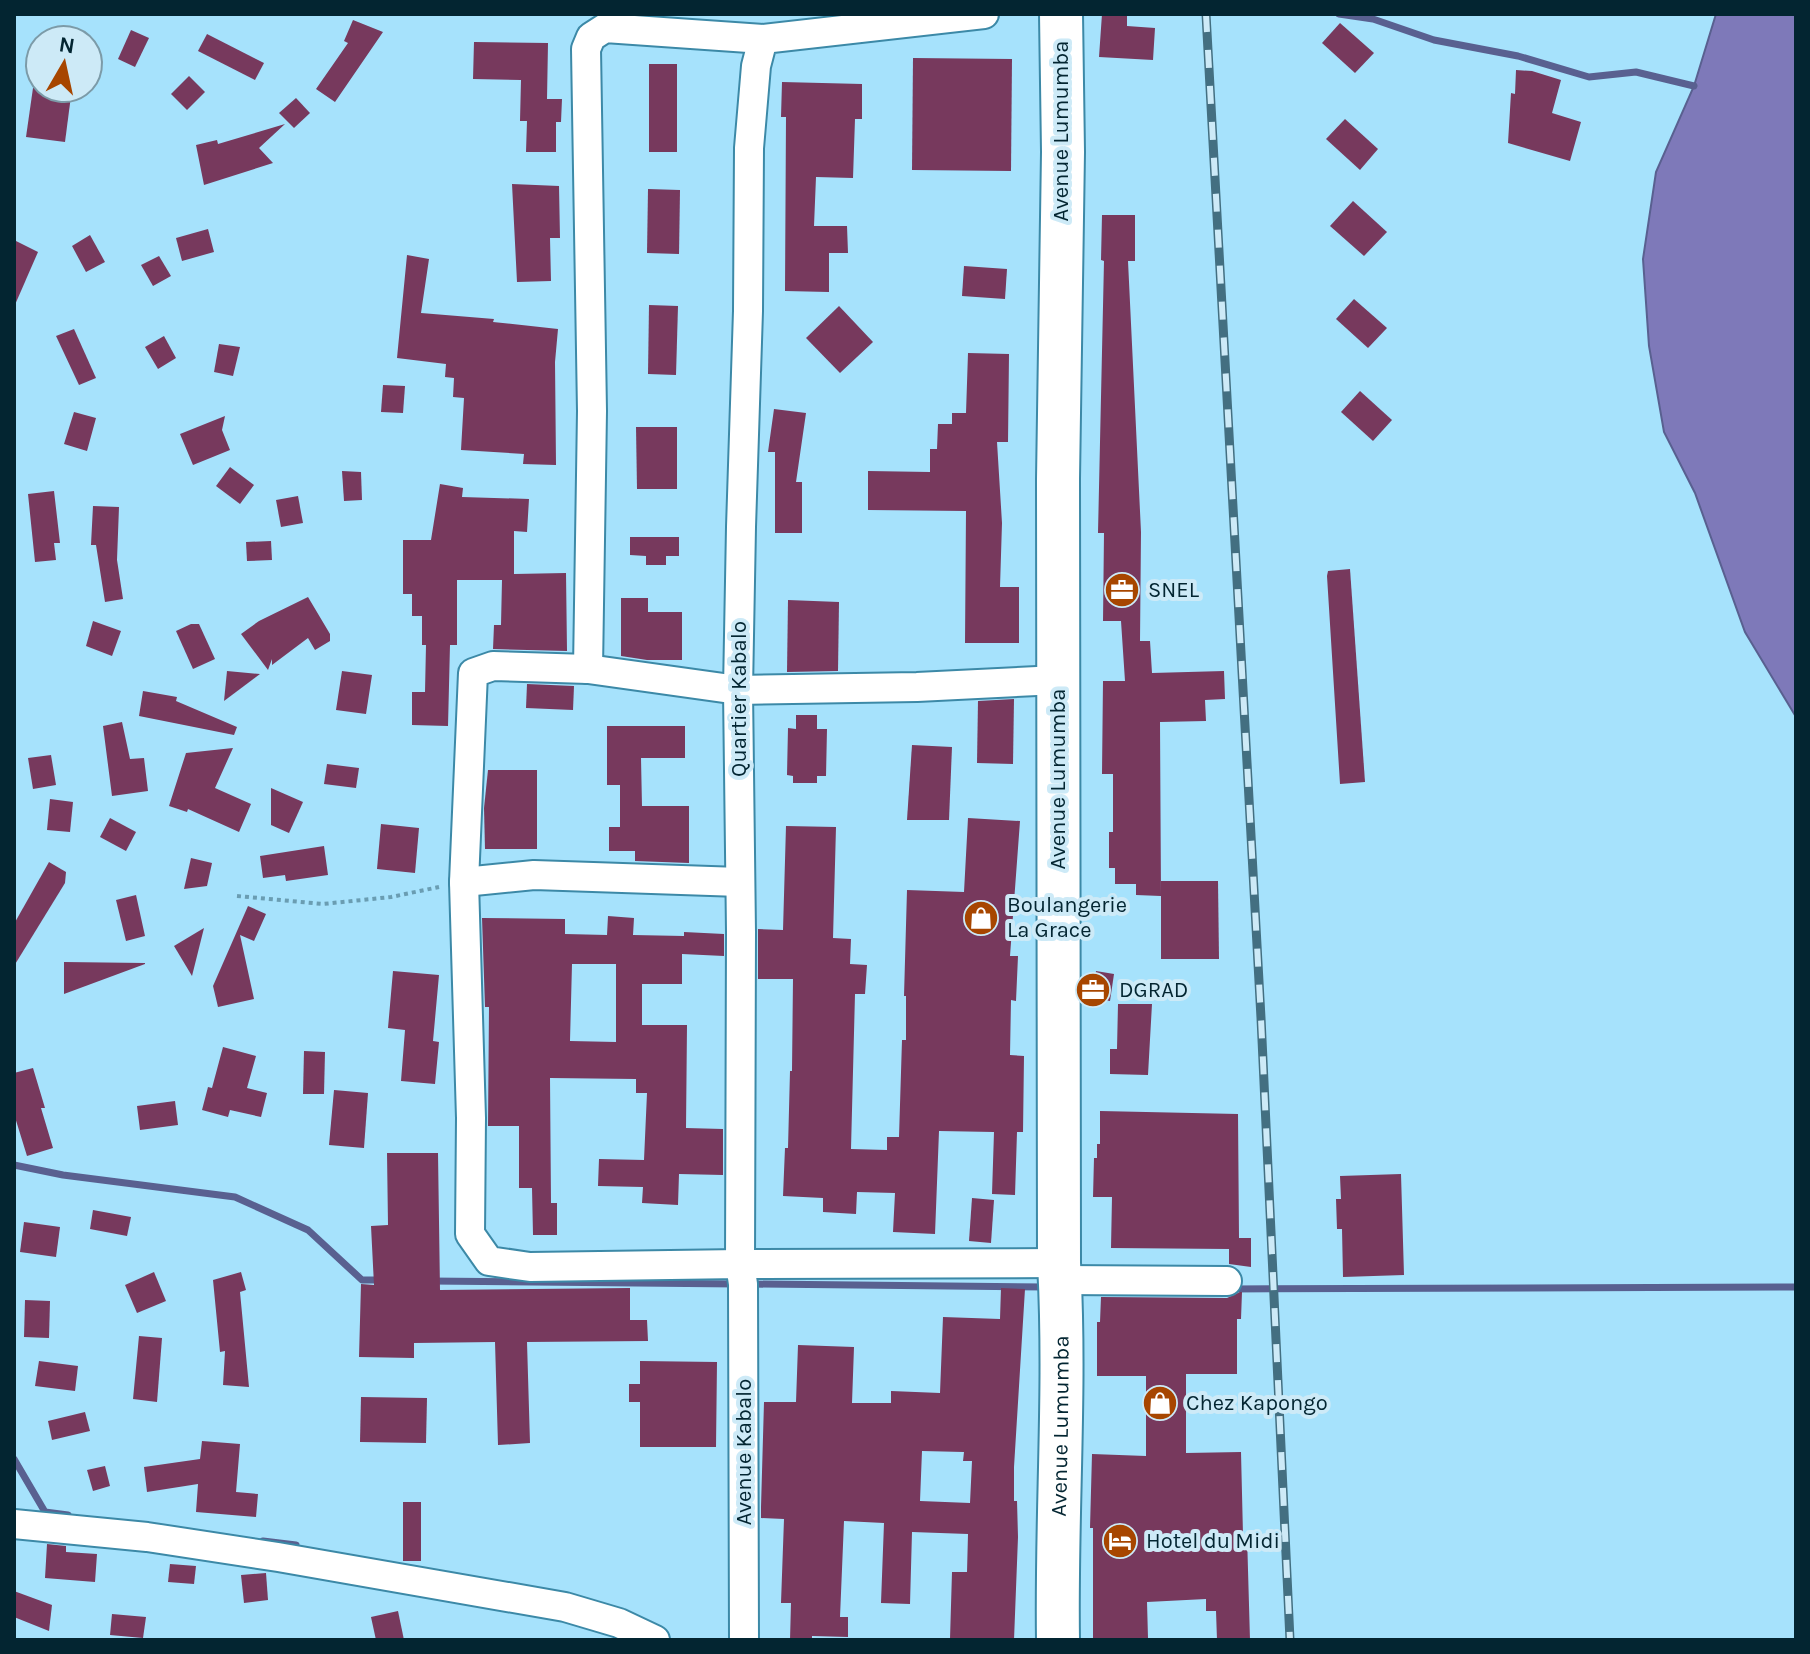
<svg xmlns="http://www.w3.org/2000/svg" width="1810" height="1654" viewBox="0 0 1810 1654" font-family="Karla,sans-serif">
<rect width="100%" height="100%" fill="#a6e2fc"/>
<!-- water -->
<polygon fill="#7e79b9" stroke="#596090" stroke-width="2" points="1716,14 1796,14 1796,717 1745,632 1695,493 1664,432 1649,346 1643,259 1656,172 1694,86"/>
<g fill="none" stroke-linecap="round" stroke-linejoin="round">
<!-- stream -->
<g stroke="#596090" stroke-width="7">
<polyline points="1339,14 1373,19 1434,40 1518,56 1589,77 1636,72 1694,86"/>
<polyline points="14,1165 63,1175 235,1197 308,1230 362,1280 382,1280"/>
<polyline points="430,1281 738,1284"/>
<polyline points="750,1284 1046,1287"/>
<polyline points="1230,1289 1796,1287"/>
<polyline points="14,1459 45,1512 68,1515"/>
<polyline points="263,1541 296,1545"/>
</g>
</g>
<!-- building -->
<g fill="#77395d" fill-rule="evenodd">
<polygon points="1102,14 1127,14 1127,26 1155,28 1153,60 1099,57"/>
<polygon points="353,20 383,32 335,102 316,89 348,43 344,41"/>
<polygon points="1340,23 1374,53 1355,73 1322,43"/>
<polygon points="131,30 149,38 135,67 118,59"/>
<polygon points="207,34 264,63 255,80 198,51"/>
<polygon points="474,42 548,43 547,99 562,99 561,122 556,122 556,152 526,152 527,121 520,121 521,80 473,79"/>
<polygon points="913,58 1012,59 1011,171 912,170"/>
<rect x="649" y="64" width="28" height="88"/>
<polygon points="1516,70 1532,71 1561,80 1552,113 1581,122 1570,161 1508,143 1511,93 1515,94"/>
<polygon points="189,76 205,92 187,110 171,94"/>
<polygon points="782,82 862,84 862,119 855,119 853,178 816,177 814,226 847,226 848,253 829,253 829,292 785,291 786,117 781,117"/>
<polygon points="33,88 72,88 65,142 26,137"/>
<polygon points="296,98 310,113 294,128 279,113"/>
<polygon points="1345,119 1378,149 1360,170 1326,139"/>
<polygon points="285,124 259,148 273,163 204,185 196,145 217,140 218,144"/>
<polygon points="512,184 559,186 560,238 550,238 551,281 517,282"/>
<polygon points="648,189 680,190 679,254 647,253"/>
<polygon points="1353,201 1387,232 1364,256 1330,226"/>
<polygon points="1102,215 1135,215 1135,261 1128,261 1141,532 1140,641 1150,641 1152,673 1224,671 1225,699 1205,700 1206,721 1160,722 1161,896 1136,895 1136,884 1115,884 1115,868 1109,868 1109,832 1113,832 1113,774 1102,774 1103,681 1125,681 1121,621 1103,621 1104,533 1098,533 1104,261 1101,260"/>
<polygon points="208,229 214,252 182,261 176,238"/>
<polygon points="90,235 105,262 86,272 72,246"/>
<polygon points="14,240 38,252 14,307"/>
<polygon points="407,255 429,259 421,313 494,319 493,322 558,329 555,362 556,465 523,464 524,454 461,450 464,398 453,397 454,378 445,377 446,364 397,358"/>
<polygon points="159,256 171,276 153,286 141,265"/>
<polygon points="964,266 1007,269 1005,299 962,296"/>
<polygon points="1354,299 1387,328 1368,348 1336,319"/>
<polygon points="649,305 678,306 676,375 648,374"/>
<polygon points="839,306 873,342 840,373 806,338"/>
<polygon points="74,329 96,378 79,385 56,336"/>
<polygon points="164,336 176,358 158,369 145,347"/>
<polygon points="219,344 240,347 233,376 214,372"/>
<polygon points="968,353 1009,354 1008,442 997,442 1002,523 1000,587 1019,587 1019,643 965,643 966,511 868,510 868,471 930,472 930,449 937,449 938,424 952,424 952,413 966,413"/>
<polygon points="383,385 405,386 403,413 381,412"/>
<polygon points="1360,391 1392,420 1373,441 1341,412"/>
<polygon points="774,409 806,413 796,482 802,482 802,533 775,533 775,452 768,452"/>
<polygon points="74,412 96,418 87,451 64,444"/>
<polygon points="225,416 222,430 230,450 193,465 180,434"/>
<polygon points="636,427 677,427 677,489 637,489"/>
<polygon points="230,467 254,485 240,504 216,486"/>
<polygon points="342,471 361,472 362,500 344,501"/>
<polygon points="440,484 463,488 462,497 529,499 527,532 514,531 514,574 566,573 567,651 493,649 494,625 501,625 502,580 457,580 457,645 450,645 448,726 412,725 412,692 425,692 426,645 422,645 422,616 412,616 412,594 403,594 403,540 431,540"/>
<polygon points="54,491 60,543 54,543 56,560 35,562 28,494"/>
<polygon points="298,496 303,523 281,527 276,500"/>
<polygon points="93,506 119,507 117,560 123,599 105,602 96,545 91,545"/>
<polygon points="630,537 679,537 679,556 666,556 666,565 646,565 646,556 630,555"/>
<polygon points="271,541 272,560 247,561 246,542"/>
<polygon points="1350,569 1365,782 1340,784 1327,576 1328,571"/>
<polygon points="308,597 330,634 330,641 315,650 308,638 272,665 272,659 268,670 241,634 259,621"/>
<polygon points="621,598 648,598 648,612 682,612 682,660 647,660 621,656"/>
<polygon points="788,600 839,602 838,671 787,672"/>
<polygon points="93,621 121,631 112,656 86,646"/>
<polygon points="191,624 199,624 215,659 193,669 176,631"/>
<polygon points="227,671 260,674 224,701"/>
<polygon points="342,671 372,675 366,714 336,710"/>
<polygon points="527,684 574,686 573,710 526,708"/>
<polygon points="143,691 177,697 176,701 237,727 234,735 139,716"/>
<polygon points="1014,699 1013,764 977,763 978,701"/>
<polygon points="796,715 817,715 817,729 827,729 826,776 817,776 817,783 793,783 793,776 787,775 788,728 796,729"/>
<polygon points="122,722 130,759 144,758 148,791 112,796 103,726"/>
<polygon points="607,726 685,726 685,758 641,758 642,806 689,806 689,863 635,861 635,851 609,851 609,827 620,827 620,785 607,785"/>
<polygon points="912,745 952,747 949,820 907,820"/>
<polygon points="233,748 215,788 251,804 239,832 188,809 187,812 169,806 186,753"/>
<polygon points="51,755 56,785 33,789 28,758"/>
<polygon points="327,764 359,768 356,788 324,784"/>
<polygon points="488,770 537,770 537,849 485,849 484,808"/>
<polygon points="271,788 303,802 289,833 271,825"/>
<polygon points="50,799 73,802 70,832 47,830"/>
<polygon points="110,818 136,832 126,851 100,837"/>
<polygon points="968,818 1020,821 1010,956 1018,956 1016,1001 1011,1000 1010,1055 1024,1056 1023,1132 1017,1132 1015,1195 992,1194 994,1132 939,1131 935,1234 893,1232 895,1193 857,1192 856,1214 823,1212 823,1198 783,1196 785,1148 788,1148 790,1071 792,1071 793,979 758,979 758,929 783,930 786,826 836,827 833,938 851,939 850,964 867,965 865,994 855,994 851,1149 887,1150 887,1137 899,1137 902,1040 906,1040 906,996 904,996 907,890 964,892"/>
<polygon points="381,824 419,828 415,873 377,869"/>
<polygon points="324,846 328,875 286,881 285,875 263,878 260,856"/>
<polygon points="191,858 212,863 207,886 184,889"/>
<polygon points="49,862 66,872 65,883 14,966 14,924"/>
<polygon points="1161,881 1218,881 1219,959 1161,959"/>
<polygon points="136,895 145,936 126,941 116,900"/>
<polygon points="248,906 266,914 254,941 240,935 254,999 218,1007 213,986"/>
<path d="M608,916L634,918L633,935L684,936V932L724,934V956L682,954V984H642V1025H687L686,1128L723,1129V1175L679,1174L678,1205L642,1203L643,1187L598,1186L599,1159L644,1160L647,1093H636V1079L550,1078L551,1203H557V1235H533L532,1188H519V1126H488L489,1007H485L482,918L565,919V934L607,935ZM572,964H616V1042L570,1041Z"/>
<polygon points="204,928 192,976 174,946"/>
<polygon points="64,962 145,963 145,964 64,994"/>
<polygon points="393,971 439,975 433,1041 439,1042 435,1084 401,1081 405,1030 388,1028"/>
<polygon points="1096,971 1114,974 1110,1001 1092,998"/>
<polygon points="1118,1004 1152,1004 1148,1075 1110,1074 1110,1049 1117,1049"/>
<polygon points="223,1047 256,1056 247,1088 267,1093 261,1117 230,1110 228,1117 202,1110 208,1087 212,1088"/>
<polygon points="304,1051 325,1052 324,1094 303,1094"/>
<polygon points="33,1068 45,1108 41,1108 53,1148 27,1156 14,1114 14,1073"/>
<polygon points="334,1090 368,1093 364,1148 329,1145"/>
<polygon points="175,1101 178,1125 140,1130 137,1106"/>
<polygon points="1100,1111 1238,1114 1239,1238 1251,1238 1251,1267 1229,1264 1229,1249 1111,1248 1112,1197 1093,1197 1094,1158 1097,1158 1097,1144 1100,1144"/>
<polygon points="387,1153 438,1153 440,1290 630,1288 630,1320 647,1320 648,1341 527,1342 530,1443 498,1445 495,1342 414,1343 414,1358 359,1357 361,1284 374,1285 371,1226 388,1225"/>
<polygon points="1401,1174 1404,1275 1343,1277 1342,1229 1337,1229 1336,1199 1341,1199 1340,1176"/>
<polygon points="972,1198 994,1200 991,1243 969,1241"/>
<polygon points="93,1210 131,1217 127,1236 90,1229"/>
<polygon points="24,1222 60,1227 56,1257 20,1252"/>
<polygon points="154,1272 166,1301 137,1313 125,1285"/>
<polygon points="241,1272 246,1290 240,1292 249,1387 223,1385 225,1351 220,1352 213,1280"/>
<path d="M1001,1288L1025,1289L1014,1467V1501H1017L1018,1537L1014,1640L950,1639L952,1572H967L968,1534L912,1532L910,1604L881,1603L884,1523L844,1521L840,1617H848V1637L812,1636V1640H790L791,1603H781L784,1519L761,1518V1507L764,1402H796L798,1345L854,1347L852,1403H891V1391L940,1393L943,1317L1000,1319ZM922,1451L964,1452L963,1461H972L970,1503L920,1501Z"/>
<polygon points="1240,1292 1242,1292 1241,1319 1237,1319 1237,1374 1186,1374 1186,1453 1241,1452 1243,1535 1247,1535 1250,1640 1217,1640 1216,1611 1206,1611 1206,1599 1147,1602 1148,1638 1093,1640 1093,1528 1090,1528 1092,1454 1146,1456 1146,1376 1097,1376 1097,1322 1100,1322 1101,1297 1227,1298"/>
<polygon points="25,1300 50,1301 49,1338 24,1337"/>
<polygon points="139,1336 162,1338 157,1402 133,1399"/>
<polygon points="39,1361 78,1366 75,1391 35,1386"/>
<polygon points="640,1361 717,1362 716,1447 640,1447 640,1402 629,1402 629,1384 640,1384"/>
<polygon points="361,1397 427,1398 426,1443 360,1442"/>
<polygon points="85,1412 90,1431 52,1440 48,1421"/>
<polygon points="202,1441 240,1444 236,1492 258,1494 256,1517 196,1512 198,1484 147,1492 144,1467 200,1459"/>
<polygon points="105,1466 110,1486 93,1491 87,1470"/>
<rect x="403" y="1502" width="18" height="59"/>
<polygon points="47,1544 66,1546 66,1552 97,1554 95,1582 45,1578"/>
<polygon points="170,1564 196,1566 194,1584 168,1582"/>
<polygon points="266,1573 268,1600 244,1603 241,1575"/>
<polygon points="14,1591 52,1605 49,1631 14,1617"/>
<polygon points="398,1611 404,1640 376,1640 371,1617"/>
<polygon points="112,1614 146,1617 143,1638 110,1635"/>
</g>
<g fill="none" stroke-linecap="round" stroke-linejoin="round">
<!-- minor casing -->
<g stroke="#3c89a7" stroke-width="32">
<g id="minor">
<polyline points="984,14 763,39 756,66 749,148 748,311 741,527 738,690 741,932 740,1264 1059,1263"/>
<polyline points="588,669 592,411 586,49 591,37 605,28 763,39"/>
<polyline points="464,882 534,875 740,882"/>
<polyline points="1060,1280 1227,1281"/>
<polyline points="14,1524 147,1537 278,1557 565,1607 619,1623 655,1640"/>
<polyline points="744,1640 743,1284 740,1264 530,1267 489,1261 470,1234 471,1118 464,882 473,673 493,666 588,669 738,690 917,687 1058,680"/>
</g>
</g>
<!-- highway casing -->
<g stroke="#3c89a7" stroke-width="46">
<g id="highway">
<path id="s1" d="M1058,1640C1056,1514 1066,1389 1059,1263L1058,479L1063,152L1061,14"/>
</g>
</g>
<!-- path -->
<polyline stroke="#6a9db2" stroke-width="4" stroke-dasharray="4 4" stroke-linecap="butt" points="237,896 323,904 391,897 439,887"/>
<!-- minor -->
<use href="#minor" stroke="#fff" stroke-width="28"/>
<!-- highway -->
<use href="#highway" stroke="#fff" stroke-width="42"/>
<!-- rail casing -->
<g stroke="#436f81" stroke-width="9">
<polyline id="rail" points="1206,14 1261,1018 1290,1640"/>
</g>
<!-- rail -->
<use href="#rail" stroke="#cdeaf7" stroke-width="6" stroke-dasharray="18" stroke-linecap="butt"/>
</g>
<!-- icons -->
<defs>
<g id="office-disc" transform="scale(1.8)"><circle r="9.5" fill="#a74600" stroke="#cdeaf7"/><path d="M-6-3h4V-5.5h4V-3h4V5H-6ZM-1-4.5V-3h2v-1.5ZM-6 0V1H6V0Z" fill="#fff"/></g>
<g id="shop-disc" transform="scale(1.8)"><circle r="9.5" fill="#a74600" stroke="#cdeaf7"/><path d="M-5-2.5h2.3a2.7 3.5 0 0 1 5.4 0H5L5.5 6h-11ZM-1.5-2.5h3a1.5 2.3 0 0 0-3 0Z" fill="#fff"/></g>
<g id="hotel-disc" transform="scale(1.8)"><circle r="9.5" fill="#a74600" stroke="#cdeaf7"/><path d="M-6-4.5h1.5V1H6V5H4.5V3h-9V5H-6ZM-4 0a1.8 1.8 0 1 1 3.6 0ZM.5 0V-2.5h3Q6-2.5 6 0Z" fill="#fff"/></g>
</defs>
<g fill-rule="evenodd">
<use href="#office-disc" x="1122" y="590"/>
<use href="#shop-disc" x="981" y="918"/>
<use href="#office-disc" x="1093" y="990"/>
<use href="#shop-disc" x="1160" y="1403"/>
<use href="#hotel-disc" x="1120" y="1541"/>
</g>
<g text-anchor="middle" dominant-baseline="central" stroke-width="8" stroke-linejoin="round" paint-order="stroke">
<!-- street labels -->
<g font-size="22" fill="#032531" stroke="#cdeaf7">
<text transform="translate(1061 131) rotate(-90)">Avenue Lumumba</text>
<text transform="translate(739 699) rotate(-90)">Quartier Kabalo</text>
<text transform="translate(1058 779) rotate(-90)">Avenue Lumumba</text>
<text stroke="none"><textPath href="#s1" startOffset="214">Avenue Lumumba</textPath></text>
<text transform="translate(744 1452) rotate(-90)">Avenue Kabalo</text>
</g>
<!-- poi labels -->
<g font-size="22" fill="#032531" stroke="#cdeaf7" text-anchor="start">
<text x="1148" y="590">SNEL</text>
<text x="1007" y="905">Boulangerie<tspan x="1007" dy="25">La Grace</tspan></text>
<text x="1119" y="990">DGRAD</text>
<text x="1186" y="1403">Chez Kapongo</text>
<text x="1146" y="1541">Hotel du Midi</text>
</g>
</g>
<!-- border -->
<rect width="1810" height="1654" fill="none" stroke="#032531" stroke-width="32"/>
<!-- north arrow -->
<g transform="translate(64 64) rotate(9)"><circle r="38" fill="#cdeaf7" stroke="#7c9ba8" stroke-width="2"/>
<path d="M0-6L14 30L0 20L-14 30Z" fill="#a74600"/>
<text y="-12" font-size="22" font-weight="bold" text-anchor="middle" fill="#032531">N</text>
</g>
</svg>
